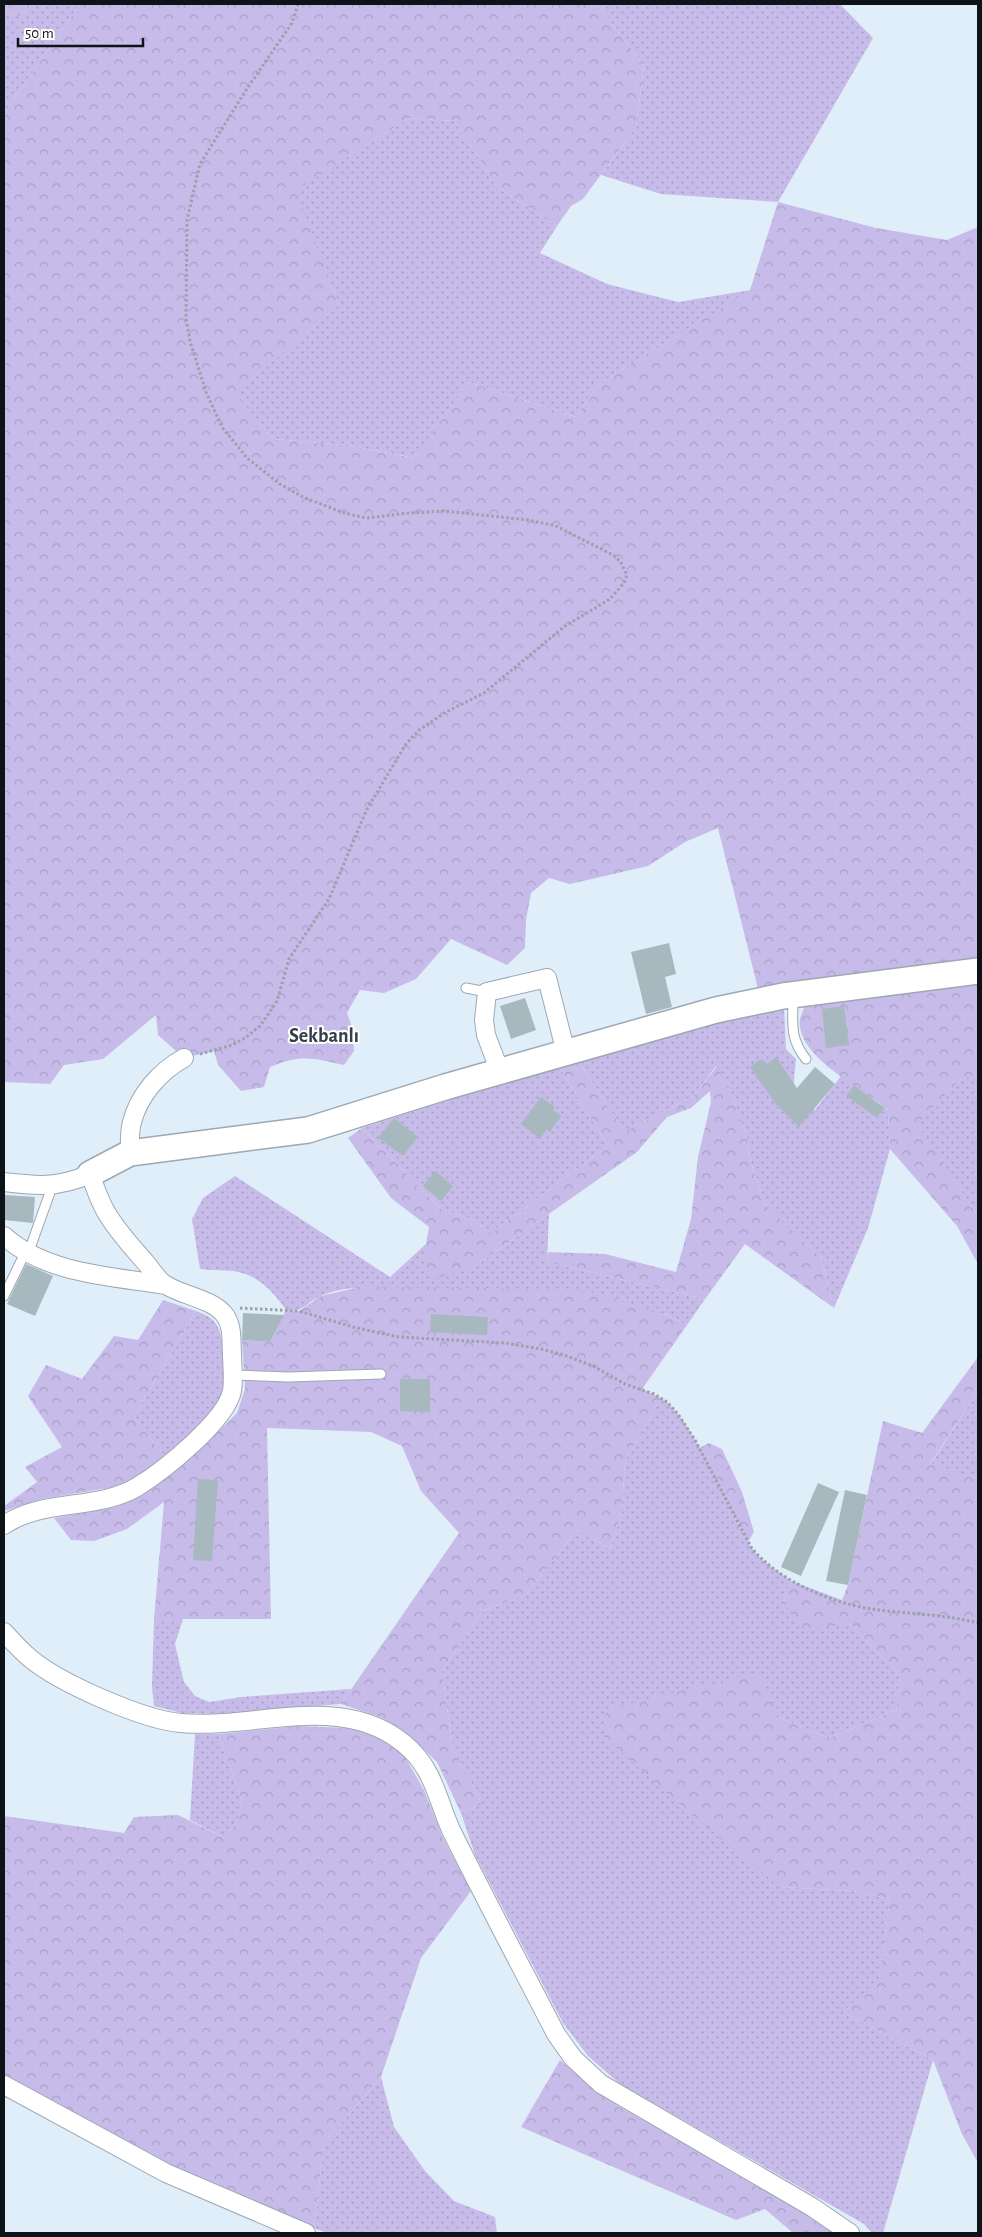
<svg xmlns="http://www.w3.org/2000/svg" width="982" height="2237" viewBox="0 0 982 2237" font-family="'Alegreya Sans',sans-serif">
<defs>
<pattern id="grass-dots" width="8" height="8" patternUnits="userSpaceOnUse" patternTransform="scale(1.25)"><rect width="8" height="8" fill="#c7bbe9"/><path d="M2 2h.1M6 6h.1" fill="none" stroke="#aaa0c7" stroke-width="1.8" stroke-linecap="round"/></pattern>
<pattern id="forest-crowns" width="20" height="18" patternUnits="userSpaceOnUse" patternTransform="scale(1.25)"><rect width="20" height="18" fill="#c7bbe9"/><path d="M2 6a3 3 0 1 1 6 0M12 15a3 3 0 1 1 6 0" fill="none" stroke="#aaa0c7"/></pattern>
</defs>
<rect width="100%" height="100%" fill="#e0eefa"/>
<!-- grass -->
<g fill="url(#grass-dots)">
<polygon points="32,4 80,4 4,114 4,14 20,16"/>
<polygon points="597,4 840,4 873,38 778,202 661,194 601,175 636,127 644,66"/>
<polygon points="409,118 455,121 497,187 557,226 540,253 607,284 678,302 751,290 596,386 576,417 469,382 415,458 347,445 273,439 234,393 339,305 295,190"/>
<polygon points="784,1007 786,1049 796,1059 793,1090 815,1110 841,1076 854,1085 847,1096 877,1118 885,1108 888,1110 890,1149 868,1228 834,1308 821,1257 794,1234 765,1204 751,1163 746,1134 731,1093 716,1066 694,1096 624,1132 576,1057 714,1022"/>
<polygon points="558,1065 608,1146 491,1233 473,1220 441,1209 362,1128"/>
<polygon points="978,1074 978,1216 916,1124 961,1079"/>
<path d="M235,1176L390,1277L426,1244V1269L475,1266L549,1214L547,1262L705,1299L687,1325L664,1314L401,1289C375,1288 345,1285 321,1296C304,1303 307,1312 286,1310C273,1291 257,1274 233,1271C222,1270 211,1271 200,1269L192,1219L203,1198Z"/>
<path d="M196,1311C216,1318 219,1325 223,1345C237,1405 205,1421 165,1457L134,1417Z"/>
<polygon points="978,1391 978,1479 930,1465"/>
<path d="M661,1398C693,1417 729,1512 751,1547L761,1559L791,1581L783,1602L850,1624L900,1676L896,1710L829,1738L778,1717L780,1887L853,1891L890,1899L879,1980L843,2012L933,2060L883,2233H872L864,2224L620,2084L588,2056L563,2023L475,1855L461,1813L482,1804L453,1749L442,1671L483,1611L526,1594L577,1530L610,1549L622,1511L625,1461Z"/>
<polygon points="154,1619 183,1619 175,1644 184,1682 195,1696 209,1702 241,1697 351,1689 341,1704 221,1714 182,1713 154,1706 152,1687"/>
<polygon points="195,1734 218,1734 242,1801 237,1822 225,1838 190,1820"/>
<polygon points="381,2077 394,2127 425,2171 454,2201 495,2217 497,2233 327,2233 314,2228 324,2143"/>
</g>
<!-- forest -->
<g fill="url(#forest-crowns)">
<polygon points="4,4 32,4 20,16 4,14"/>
<path d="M80,4H597L644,66L636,127L583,199L571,206L557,226L497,187L455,121L409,118L296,190L339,305L235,393L273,439L347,445L414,458L469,382L576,417L596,386L750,290L778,202L876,228L947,240L978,227V965L759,993L718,828L685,842L648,866L570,884L549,878L531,893L526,920L525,948L507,965L451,939L416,979L384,993L360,990L347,1013L353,1030L354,1051L344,1065C312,1058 301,1054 270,1067L264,1087L241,1091L218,1065L214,1051L184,1058L158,1035L156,1015L103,1059L64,1065L50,1084L4,1082V114Z"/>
<path d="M978,979V1074L961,1079L917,1124L978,1216V1264L957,1226L890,1149L888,1110C865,1089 795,1057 800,1019C801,1014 805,1007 807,1001Z"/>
<polygon points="576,1057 624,1132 694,1096 717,1066 731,1093 746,1134 751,1163 765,1204 794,1233 821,1257 834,1308 745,1244 705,1299 547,1262 548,1252 605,1254 676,1272 691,1219 698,1157 711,1102 710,1091 691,1108 667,1117 637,1152 475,1266 434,1279 426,1269 426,1244 429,1227 391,1198 348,1138 362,1128 441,1209 473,1220 491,1233 608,1146 558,1065"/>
<polygon points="360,1287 484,1288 591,1292 664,1314 687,1325 642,1389 661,1398 625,1461 622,1511 610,1549 577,1530 526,1594 483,1611 442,1671 453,1749 482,1804 461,1813 437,1762 412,1738 380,1717 341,1704 459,1533 421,1491 402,1446 371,1432 267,1428 271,1619 154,1619 164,1502 127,1529 94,1541 71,1540 54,1518 115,1507 139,1497 167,1478 202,1448 237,1413 245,1389 242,1340 270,1342 286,1310 299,1311 321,1296"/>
<polygon points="163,1300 196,1311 134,1417 165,1457 142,1475 121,1486 41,1499 4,1511 4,1506 37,1482 25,1467 62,1447 28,1396 46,1365 82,1379 114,1336 138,1340"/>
<polygon points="978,1357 978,1391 930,1464 978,1479 978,2163 961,2132 933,2060 843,2012 879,1979 890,1899 853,1891 780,1887 690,1813 604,1737 606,1709 759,1672 778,1717 829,1738 896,1710 900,1676 850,1624 803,1630 783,1602 791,1581 842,1600 848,1585 883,1421 922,1433"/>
<polygon points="709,1443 722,1449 742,1492 754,1532 748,1542 699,1448"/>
<polygon points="298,1726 350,1728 379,1737 402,1752 424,1790 443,1838 471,1891 421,1958 381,2077 324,2143 314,2228 167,2163 4,2075 4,1816 124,1833 134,1817 178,1815 225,1838 237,1822 242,1801 218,1734"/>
<polygon points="560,2060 600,2094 621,2108 732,2167 841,2233 793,2233 765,2209 736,2220 521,2127"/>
</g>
<!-- building -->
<g fill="#a7b9be">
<polygon points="669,943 676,974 665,977 672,1007 646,1014 631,952"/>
<polygon points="525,998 536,1030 511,1039 500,1006"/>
<polygon points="844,1006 849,1045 826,1048 822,1009"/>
<polygon points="776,1057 797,1088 815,1067 835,1084 799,1127 775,1103 750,1067 761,1059 767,1064"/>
<polygon points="854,1085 885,1108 877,1118 846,1096"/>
<polygon points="541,1097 555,1107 553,1110 561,1116 550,1132 547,1129 540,1139 521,1124"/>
<polygon points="394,1118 418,1137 403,1156 378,1138"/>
<polygon points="435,1171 453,1186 441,1201 423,1186"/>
<polygon points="4,1195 35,1197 33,1223 4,1220"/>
<polygon points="26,1264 53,1276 35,1316 7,1304"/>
<polygon points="243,1313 284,1315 270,1342 242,1340"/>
<polygon points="431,1314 488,1317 487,1335 430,1332"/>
<polygon points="400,1379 430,1379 430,1412 400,1411"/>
<polygon points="198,1479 218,1480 212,1561 193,1560"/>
<polygon points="818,1483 839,1492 801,1576 781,1567"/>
<polygon points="845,1490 867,1495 848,1585 826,1581"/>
</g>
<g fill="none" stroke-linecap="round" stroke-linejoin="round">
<!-- lane casing -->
<g stroke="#9ca8b3" stroke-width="11">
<g id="lane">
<polyline points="466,988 487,992"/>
<path d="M793,997C793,1022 789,1038 806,1059"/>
<polyline points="28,1254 53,1184"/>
<polyline points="4,1296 25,1253"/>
<polyline points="233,1375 288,1377 381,1374"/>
</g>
</g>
<!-- street casing -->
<g stroke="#9ca8b3" stroke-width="20">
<g id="street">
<polyline points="500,1072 486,1035 484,1020 487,992 547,978 566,1053"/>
<path d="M130,1153C130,1143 129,1132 132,1122C139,1095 160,1071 184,1058"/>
<path d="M4,1182C37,1186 58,1188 90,1174C95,1187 99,1200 106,1212C117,1231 132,1247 146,1263C152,1270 158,1281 166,1285C183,1296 210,1298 224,1314C233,1325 231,1340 232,1353C232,1366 234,1379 232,1391C226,1421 163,1471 137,1487C96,1511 44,1498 4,1525"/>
<path d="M4,1236C46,1274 111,1276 165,1285"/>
<path d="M4,1632C12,1641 21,1651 31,1659C60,1683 143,1720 181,1723C256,1730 347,1689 410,1749C434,1772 438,1801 451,1830C485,1899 521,1966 556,2034L573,2058L601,2084L812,2207L850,2233"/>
<polyline points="4,2085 166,2173 306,2233"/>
</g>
</g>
<!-- secondary casing -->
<g stroke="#9ca8b3" stroke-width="28">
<polyline id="secondary" points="90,1174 130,1153 308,1130 445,1087 716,1010 783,996 978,971"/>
</g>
<!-- path -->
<g stroke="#97a2ab" stroke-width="3" stroke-dasharray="2.5 2.5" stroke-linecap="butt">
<polyline points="200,1054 232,1045 245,1038 260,1026 269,1013 277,1001 289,959 329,899 367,809 406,744 419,730 446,712 484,693 565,626 610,599 624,583 627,575 620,561 613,555 556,526 528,520 445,511 409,513 366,518 344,513 303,497 280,484 247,458 222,427 206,392 190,341 186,319 187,220 200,164 248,87 292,23 298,4"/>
<path d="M240,1308L299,1311L353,1327L399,1337L505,1343L541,1349L564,1355L593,1366L625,1384L654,1394L667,1402L678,1414L695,1440L751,1547C777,1580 831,1603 872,1609C907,1614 943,1614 978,1623"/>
</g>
<!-- lane -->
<use href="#lane" stroke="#fff" stroke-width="9"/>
<!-- street -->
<use href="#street" stroke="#fff" stroke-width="18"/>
<!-- secondary -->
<use href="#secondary" stroke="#fff" stroke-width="25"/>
</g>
<g text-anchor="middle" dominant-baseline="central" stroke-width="4" stroke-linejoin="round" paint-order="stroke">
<!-- quarter labels -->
<g font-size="20" font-weight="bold" fill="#354049" stroke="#fff">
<text x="324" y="1036">Sekbanlı</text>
</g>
</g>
<!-- border -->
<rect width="982" height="2237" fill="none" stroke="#0e1317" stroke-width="10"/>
<!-- scale -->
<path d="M18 38v8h125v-8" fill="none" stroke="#0e1317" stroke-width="2.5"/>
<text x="25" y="38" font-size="15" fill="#0e1317" stroke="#ffffff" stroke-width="4" paint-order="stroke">50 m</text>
</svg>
